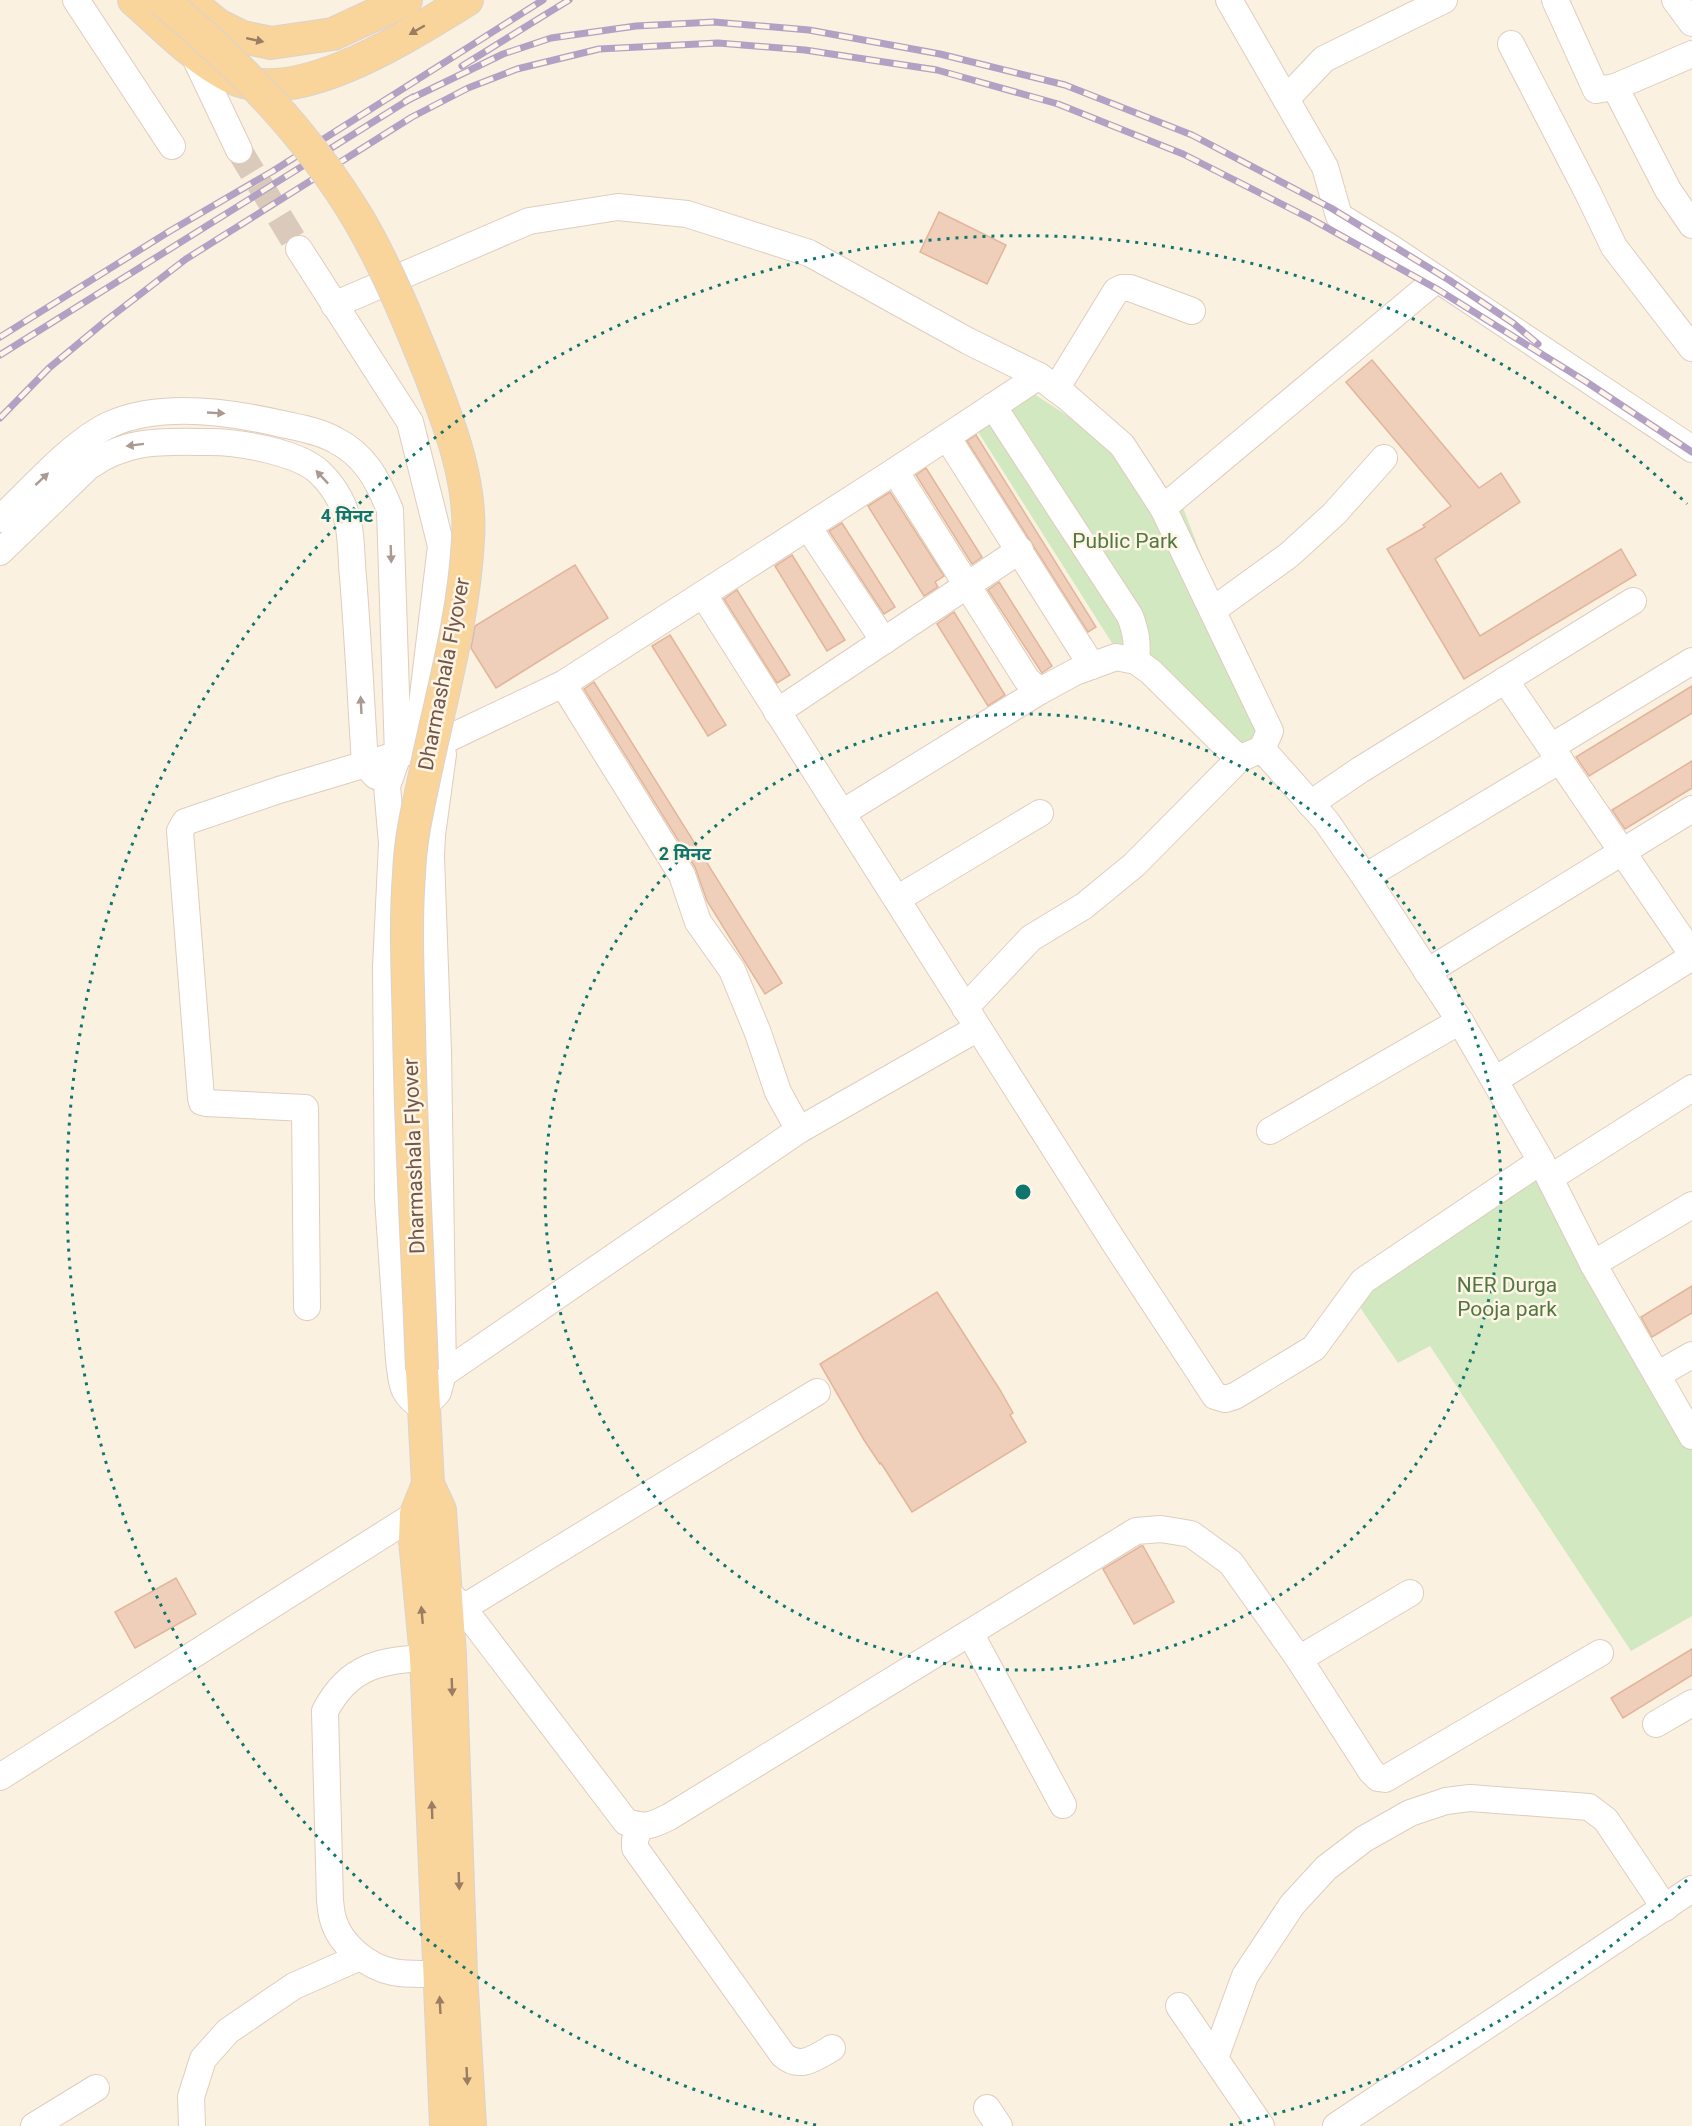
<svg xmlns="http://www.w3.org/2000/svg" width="1692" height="2126" viewBox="0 0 1692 2126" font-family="Roboto,'Noto Sans Devanagari',sans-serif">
<rect width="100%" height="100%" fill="#fbf1e1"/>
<!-- green -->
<g fill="#d1e8c1">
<polygon points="1031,392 1117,448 1180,500 1288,781 1243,760 1119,654 975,427"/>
<polygon points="1543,1165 1692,1442 1692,1616 1631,1651 1430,1346 1398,1363 1355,1300"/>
</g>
<!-- building -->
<g fill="#f0cfba" stroke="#e2b59b" stroke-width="1.5">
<polygon points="939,212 1006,245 987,284 920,252"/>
<polygon points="1372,360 1479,488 1501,473 1520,502 1435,559 1480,636 1621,549 1636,575 1464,679 1387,549 1425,527 1423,525 1451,506 1346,382"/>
<polygon points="976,435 1096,627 1088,632 967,441"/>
<polygon points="926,468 982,557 972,564 916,475"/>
<polygon points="890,492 944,576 935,582 938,587 924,596 868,506"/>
<polygon points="842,523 895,607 884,614 829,531"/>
<polygon points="792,555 845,640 827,651 775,566"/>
<polygon points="575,565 608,618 496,688 471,648 475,626"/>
<polygon points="999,582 1052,666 1042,673 988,590"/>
<polygon points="737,590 790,675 777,683 724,599"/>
<polygon points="954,612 1005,695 988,706 937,624"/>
<polygon points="670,635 726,725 708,736 652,646"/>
<polygon points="594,682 782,983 765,994 707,901 695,867 584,689"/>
<polygon points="1692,686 1692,713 1589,776 1576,757"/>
<polygon points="1692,761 1692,788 1625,829 1612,810"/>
<polygon points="1692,1286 1692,1313 1652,1337 1641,1317"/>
<polygon points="937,1292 1000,1390 1013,1413 1010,1415 1026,1442 912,1512 881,1463 880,1464 864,1440 820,1364"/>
<polygon points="1141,1546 1143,1546 1174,1602 1134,1624 1103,1569"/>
<polygon points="176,1578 196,1614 135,1648 115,1612"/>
<polygon points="1692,1649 1692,1675 1623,1718 1611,1698"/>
</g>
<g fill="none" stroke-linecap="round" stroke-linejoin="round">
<!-- minor-tunnel -->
<polyline stroke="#d9cabb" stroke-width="26" stroke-dasharray="26 13" stroke-linecap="butt" points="239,150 299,249"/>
<!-- minor casing -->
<g stroke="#dfcdbe" stroke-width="28">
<g id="minor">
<polyline points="76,0 172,146"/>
<polyline points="1229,0 1325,167 1339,216 1391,248 1692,449"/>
<polyline points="1555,0 1596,90 1615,87"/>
<polyline points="1675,0 1692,23"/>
<polyline points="1511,44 1588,193 1614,247 1692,348"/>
<polyline points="191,49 239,150"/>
<polyline points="1692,54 1615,87 1668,190 1692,225"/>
<polyline points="1286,99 1324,59 1444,0"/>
<polyline points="299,249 410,422 441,546 416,754"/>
<polyline points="334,305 529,221 618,207 687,214 809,253 968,341 1039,376 1067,397 1122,445 1163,508"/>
<polyline points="1056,389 1116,291 1122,288 1130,288 1192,311"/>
<path d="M993,406L1130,616C1136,632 1138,644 1136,661"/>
<polyline points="947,437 1092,666"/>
<polyline points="895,471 1027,680 1040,691 1075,672 1116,657 1136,661 1151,672 1239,759 1262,749 1326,821 1365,877 1460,1021 1541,1161 1593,1264 1692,1436"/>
<path d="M0,519C30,491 74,440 111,424C161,402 231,412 282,424C300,428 319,431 335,440C365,455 378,480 390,510L398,755L387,786L392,844L386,967L388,1198L399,1360C402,1385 401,1394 423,1408L438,1392L443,1374L438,1051L431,857L432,835L443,754"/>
<polyline points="808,527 884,641"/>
<path d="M0,552L88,467C128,438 163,442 210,442C238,442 298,452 319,472C331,483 343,501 347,518C352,536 351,558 353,577C358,639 361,701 365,764L376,776"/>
<polyline points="703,594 1114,1242 1215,1396 1225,1399 1235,1396 1314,1348 1363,1281 1541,1161"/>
<polyline points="1213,610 1289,555 1334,514 1384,458"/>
<polyline points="1505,680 1692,954"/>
<polyline points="563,684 682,875 698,922 732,970 758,1033 778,1092 799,1130"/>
<polyline points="777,712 1020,550"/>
<polyline points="1551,747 1692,661"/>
<polyline points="1262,749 1270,731 1163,508 1437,279"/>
<polyline points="1310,804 1360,770 1633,601"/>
<polyline points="842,813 1040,691"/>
<polyline points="1365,877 1560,760"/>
<polyline points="897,899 1040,813"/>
<polyline points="1427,972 1692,809"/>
<polyline points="965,1008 1031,938 1084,906 1134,865 1239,759"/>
<polyline points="1495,1080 1692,957"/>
<polyline points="1270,1131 1460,1021"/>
<polyline points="1550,1178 1692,1088"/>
<polyline points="1593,1264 1692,1205"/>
<polyline points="307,1307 305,1108 206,1103 202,1102 201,1098 180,831 185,822 279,790 443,741 563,684 895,471 1039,376"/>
<polyline points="443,1374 799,1130 978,1028"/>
<polyline points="1657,1375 1692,1355"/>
<path d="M445,1589L463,1608L626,1822C646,1828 651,1826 669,1817L1136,1531L1161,1529L1191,1534L1231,1563L1299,1659L1371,1771L1378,1778L1385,1779L1600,1653"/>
<polyline points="463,1608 817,1392"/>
<polyline points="970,1633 1063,1805"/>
<path d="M444,1656C390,1661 353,1658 325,1711L330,1901C331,1907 331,1913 333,1919C340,1945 368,1967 393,1972C414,1976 438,1973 458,1973"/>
<polyline points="1299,1659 1410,1593"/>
<polyline points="1656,1724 1692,1703"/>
<polyline points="0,1777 416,1514 431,1512"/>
<path d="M640,1826L635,1840V1848L783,2055C800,2070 815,2058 832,2048"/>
<polyline points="1179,2006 1261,2126"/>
<polyline points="1215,2058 1245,1976 1292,1905 1326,1868 1364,1839 1410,1813 1446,1801 1470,1798 1589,1807 1606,1820 1665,1908"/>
<polyline points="987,2108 999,2126"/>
<polyline points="34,2126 96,2088"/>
<polyline points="192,2126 191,2097 203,2059 228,2031 294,1986 360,1957"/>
<polyline points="1336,2126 1692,1889"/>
</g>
</g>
<!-- major casing -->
<g stroke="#dad3d0" stroke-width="34">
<g id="major">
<path d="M134,0C164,26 195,59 231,77C296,110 411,34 467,0"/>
<polyline points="187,0 218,25 242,37 271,43 333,34 406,0"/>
<polyline points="422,1370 428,1484 440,1510 450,1655 461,1973 470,2126"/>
<polyline points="428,1484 416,1514 415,1540 426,1657 446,2126"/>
</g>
</g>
<!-- minor -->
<use href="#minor" stroke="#fff" stroke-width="26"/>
<!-- major -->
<use href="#major" stroke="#f9d59b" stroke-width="32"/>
<!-- rail casing -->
<g stroke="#b3a1c4" stroke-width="7">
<g id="rail">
<polyline points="462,66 569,0"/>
<polyline points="406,101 503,54 551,38 636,26 714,22 809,30 940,54 1065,85 1192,135 1331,208 1449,280 1513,323 1538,344"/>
<polyline points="0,337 170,231 273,171 543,0"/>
<polyline points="0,355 413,97"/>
<polyline points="0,418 49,368 108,319 186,259 412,117 468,88 517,69 599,49 718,43 805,50 937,70 1058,104 1183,154 1313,220 1437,289 1585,381 1692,452"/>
</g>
</g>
<!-- rail -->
<use href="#rail" stroke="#fff5e7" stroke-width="4.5" stroke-dasharray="14" stroke-linecap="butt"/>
<!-- major-bridge casing -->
<g stroke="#dad3d0" stroke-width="34" stroke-linecap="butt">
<path id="major-bridge" d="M162,0C238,63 308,134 359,220C387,268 409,322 430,374C450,426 472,483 468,539C464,621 440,700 424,779C417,811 410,842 409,874C405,926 408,978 409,1030C411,1143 418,1257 422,1370"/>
</g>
<!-- major-bridge -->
<use href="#major-bridge" stroke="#f9d59b" stroke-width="32"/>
</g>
<!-- one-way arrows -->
<defs><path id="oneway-solid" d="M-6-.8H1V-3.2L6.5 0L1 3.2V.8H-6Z" transform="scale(1.5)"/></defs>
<g fill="#9a7d62">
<use href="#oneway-solid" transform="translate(417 30) rotate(150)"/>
<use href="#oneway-solid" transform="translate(255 40) rotate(12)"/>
<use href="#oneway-solid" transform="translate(422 1615) rotate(-95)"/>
<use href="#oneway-solid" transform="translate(452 1687) rotate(88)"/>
<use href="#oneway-solid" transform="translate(432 1810) rotate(-92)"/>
<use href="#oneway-solid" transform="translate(459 1881) rotate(88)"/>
<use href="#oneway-solid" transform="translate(440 2005) rotate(-93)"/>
<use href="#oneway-solid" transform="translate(467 2076) rotate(87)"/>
</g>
<g fill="#aa9a92">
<use href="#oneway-solid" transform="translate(216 413) rotate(3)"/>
<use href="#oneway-solid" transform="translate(135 445) rotate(173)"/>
<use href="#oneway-solid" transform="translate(322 477) rotate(-133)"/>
<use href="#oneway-solid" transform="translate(42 479) rotate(-43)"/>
<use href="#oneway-solid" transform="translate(391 554) rotate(88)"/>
<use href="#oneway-solid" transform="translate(361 705) rotate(-93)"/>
</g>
<!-- distance rings -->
<g fill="none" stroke="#0f766e" stroke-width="3" stroke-dasharray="3 6">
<circle cx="1023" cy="1192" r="478"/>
<path d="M1687 1880A956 956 0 0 1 1230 2125M816 2125A956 956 0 1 1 1687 504"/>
</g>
<g text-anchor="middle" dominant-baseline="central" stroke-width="5" stroke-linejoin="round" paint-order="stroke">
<!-- park labels -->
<g font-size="21" fill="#527842" stroke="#fff5e7">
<text x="1125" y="541">Public Park</text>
<text x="1507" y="1285">NER Durga<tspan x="1507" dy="24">Pooja park</tspan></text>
</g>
<!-- street labels -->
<g font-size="21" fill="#725749" stroke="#fff5e7">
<text transform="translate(444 674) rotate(-79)">Dharmashala Flyover</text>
<text transform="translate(414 1156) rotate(-92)">Dharmashala Flyover</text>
</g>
</g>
<circle cx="1023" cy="1192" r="9" fill="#0f766e" stroke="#fff5e7" stroke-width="3"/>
<g font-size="18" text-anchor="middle" font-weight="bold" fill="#0f766e" stroke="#fff5e7" stroke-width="5" stroke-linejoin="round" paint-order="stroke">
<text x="347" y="522">4 मिनट</text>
<text x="685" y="860">2 मिनट</text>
</g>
</svg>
